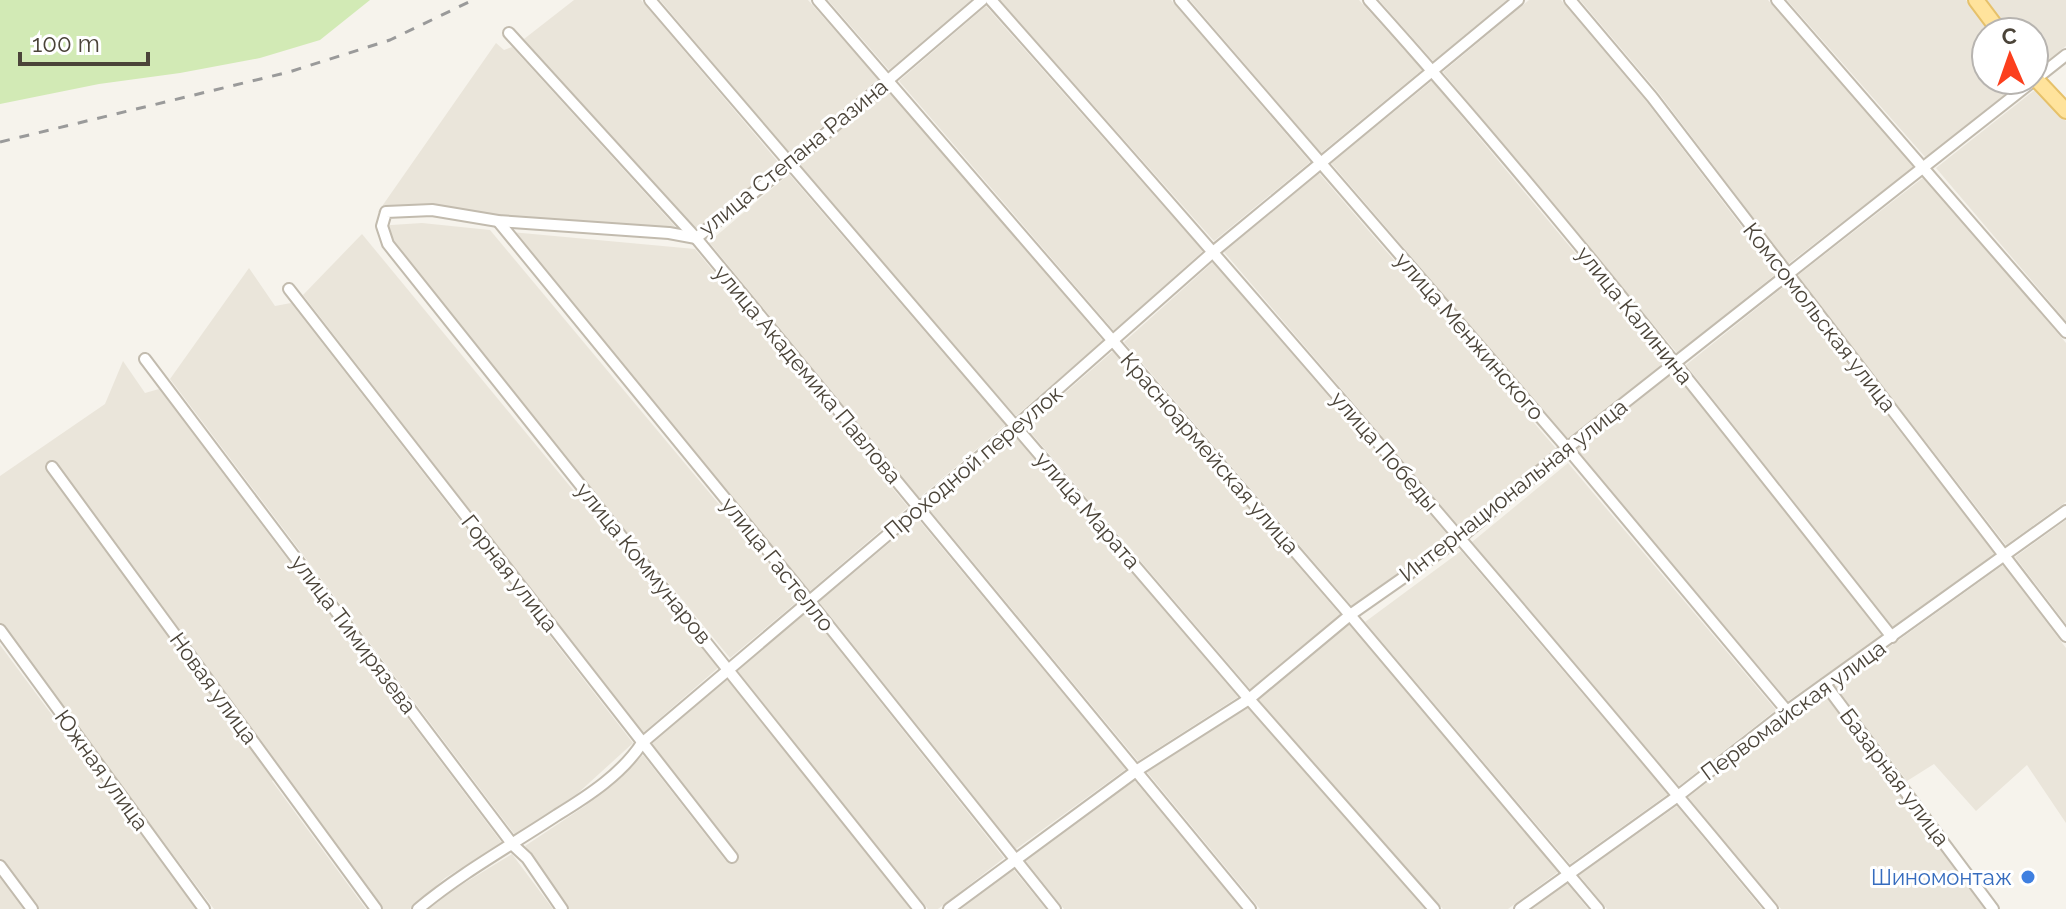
<svg xmlns="http://www.w3.org/2000/svg" width="2066" height="909" viewBox="0 0 2066 909" font-family="Raleway,sans-serif">
<rect width="100%" height="100%" fill="#f6f3ec"/>
<!-- residential -->
<g fill="#eae5da">
<polygon points="574,0 641,0 779,163 700,232 524,39"/>
<polygon points="660,0 808,0 878,79 790,154"/>
<polygon points="828,0 971,0 889,70"/>
<polygon points="1000,0 1171,0 1310,162 1214,241"/>
<polygon points="1190,0 1359,0 1422,70 1321,153"/>
<polygon points="1379,0 1507,0 1433,61"/>
<polygon points="1529,0 1561,0 1646,101 1777,273 1677,353 1443,72"/>
<polygon points="1580,0 1768,0 1915,166 1788,264 1658,92"/>
<polygon points="1787,0 1966,0 1991,32 1986,32 1986,80 2023,80 1926,158"/>
<polygon points="1985,0 2066,0 2066,46 2037,69 2034,65 2034,32 2009,32"/>
<polygon points="986,6 1203,251 1114,331 899,81"/>
<polygon points="496,43 504,50 512,47 682,234 423,209 378,212"/>
<polygon points="1432,81 1666,362 1570,442 1331,163"/>
<polygon points="888,84 1103,341 1016,416 793,163"/>
<polygon points="2036,89 2066,121 2066,321 1936,168"/>
<polygon points="1319,173 1559,452 1463,531 1224,252"/>
<polygon points="789,174 1005,425 919,498 709,242"/>
<polygon points="1924,177 2066,343 2066,502 2006,545 1797,276"/>
<polygon points="422,223 490,230 799,600 730,658 376,226"/>
<polygon points="511,232 695,249 908,507 810,591"/>
<polygon points="362,234 719,667 643,733 303,295"/>
<polygon points="1213,262 1452,540 1356,611 1124,342"/>
<polygon points="249,268 275,306 291,303 633,743 577,794 515,835 170,379"/>
<polygon points="1786,285 1995,554 1893,627 1686,365"/>
<polygon points="1113,351 1344,619 1250,689 1026,427"/>
<polygon points="123,361 145,393 159,389 502,843 445,878 410,909 380,909 283,772 272,781 366,909 214,909 0,624 0,476 105,404"/>
<polygon points="1674,369 1882,636 1788,701 1574,448"/>
<polygon points="1015,436 1238,697 1138,761 929,509"/>
<polygon points="1568,463 1776,710 1679,786 1472,542"/>
<polygon points="918,519 1126,769 1016,849 819,602"/>
<polygon points="2066,520 2066,624 2015,557"/>
<polygon points="1461,551 1668,794 1570,864 1365,622"/>
<polygon points="2003,565 2066,648 2066,823 2027,765 1976,811 1934,764 1907,781 1835,686"/>
<polygon points="808,611 1004,858 938,909 928,909 730,670"/>
<polygon points="1349,621 1558,872 1508,909 1443,909 1254,699"/>
<polygon points="0,645 196,909 0,909"/>
<polygon points="728,678 910,909 569,909 525,846 585,806 643,755 726,861 737,853 652,744"/>
<polygon points="1824,694 1986,909 1781,909 1688,797"/>
<polygon points="1248,708 1425,909 1260,909 1147,772"/>
<polygon points="1135,780 1135,781 1241,909 1064,909 1025,860"/>
<polygon points="1677,806 1762,909 1607,909 1579,875"/>
<polygon points="512,854 553,909 429,909 453,890"/>
<polygon points="1013,869 1046,909 961,909"/>
<polygon points="1567,883 1588,909 1532,909"/>
</g>
<!-- green -->
<polygon fill="#d2eab5" points="0,0 370,0 320,40 260,58 180,73 99,84 0,104"/>
<g fill="none" stroke-linecap="round" stroke-linejoin="round">
<!-- minor casing -->
<g stroke="#c2bbae" stroke-width="14">
<g id="minor">
<polyline points="650,0 1249,699 1434,909"/>
<polyline points="818,0 1350,615 1598,909"/>
<path d="M991,0C1256,299 1517,601 1772,909"/>
<polyline points="1180,0 1567,448 1787,711"/>
<path d="M1369,0C1553,204 1722,422 1892,637"/>
<polyline points="1570,0 1652,97 2066,636"/>
<polyline points="1777,0 2066,332"/>
<polyline points="509,33 696,238 1250,909"/>
<polyline points="498,221 809,601 1055,909"/>
<polyline points="289,289 732,857"/>
<polyline points="145,359 513,845 527,858 562,909"/>
<polyline points="52,467 376,909"/>
<polyline points="0,630 204,909"/>
<polyline points="1825,684 1993,909"/>
<polyline points="0,866 32,909"/>
<path d="M418,909C461,873 510,846 557,815C588,796 622,774 642,743L1016,426L1213,252L1518,0"/>
<polyline points="919,909 388,244 382,226 386,212 432,210 498,221 669,233 696,238 790,164 982,0"/>
<polyline points="949,909 1136,771 1249,699 1350,615 1460,538 1567,448 2066,55"/>
<polyline points="1520,909 1678,796 1787,711 2066,511"/>
</g>
</g>
<!-- major casing -->
<g stroke="#e6c16a" stroke-width="18">
<g id="major">
<polyline points="1976,0 2000,32"/>
<polyline points="2034,77 2066,111"/>
</g>
</g>
<!-- minor -->
<use href="#minor" stroke="#fff" stroke-width="10"/>
<!-- major -->
<use href="#major" stroke="#ffe39c" stroke-width="14"/>
<!-- rail -->
<polyline stroke="#9a9a9a" stroke-width="3" stroke-dasharray="10 10" stroke-linecap="butt" points="0,142 289,72 390,40 473,0"/>
</g>
<!-- markers -->
<circle fill="#3f7fe0" stroke="#fff" stroke-width="3" cx="2028" cy="877" r="8"/>
<g text-anchor="middle" dominant-baseline="central" stroke-width="6" stroke-linejoin="round" paint-order="stroke">
<!-- street labels -->
<g font-size="22" fill="#4b4439" stroke="#fff">
<text transform="translate(793 157) rotate(-39)">улица Степана Разина</text>
<text transform="translate(1635 315) rotate(51)">улица Калинина</text>
<text transform="translate(1820 317) rotate(52)">Комсомольская улица</text>
<text transform="translate(1470 336) rotate(49)">улица Менжинского</text>
<text transform="translate(808 374) rotate(50)">улица Академика Павлова</text>
<text transform="translate(1385 451) rotate(49)">улица Победы</text>
<text transform="translate(1210 453) rotate(49)">Красноармейская улица</text>
<text transform="translate(973 462) rotate(-40)">Проходной переулок</text>
<text transform="translate(1513 490) rotate(-38)">Интернациональная улица</text>
<text transform="translate(1088 510) rotate(49)">улица Марата</text>
<text transform="translate(644 563) rotate(51)">улица Коммунаров</text>
<text transform="translate(778 564) rotate(51)">улица Гастелло</text>
<text transform="translate(510 573) rotate(52)">Горная улица</text>
<text transform="translate(354 634) rotate(53)">улица Тимирязева</text>
<text transform="translate(214 688) rotate(54)">Новая улица</text>
<text transform="translate(1793 710) rotate(-36)">Первомайская улица</text>
<text transform="translate(102 770) rotate(54)">Южная улица</text>
<text transform="translate(1895 777) rotate(53)">Базарная улица</text>
</g>
<!-- shop labels -->
<g font-size="22" fill="#366cbe" stroke="#fff" text-anchor="end">
<text x="2012" y="877">Шиномонтаж</text>
</g>
</g>
<!-- north arrow -->
<g transform="translate(2010 56) rotate(358)"><circle r="38" fill="#ffffff" stroke="#b7b4b0" stroke-width="2"/>
<path d="M0-6L14 30L0 20L-14 30Z" fill="#fc3f1d"/>
<text y="-12" font-size="22" font-weight="bold" text-anchor="middle" fill="#4b4439">С</text>
</g>
<!-- scale -->
<path d="M20 52v12h128v-12" fill="none" stroke="#4b4439" stroke-width="4"/>
<text x="32" y="52" font-size="24" fill="#4b4439" stroke="#ffffff" stroke-width="6" paint-order="stroke">100 m</text>
</svg>
